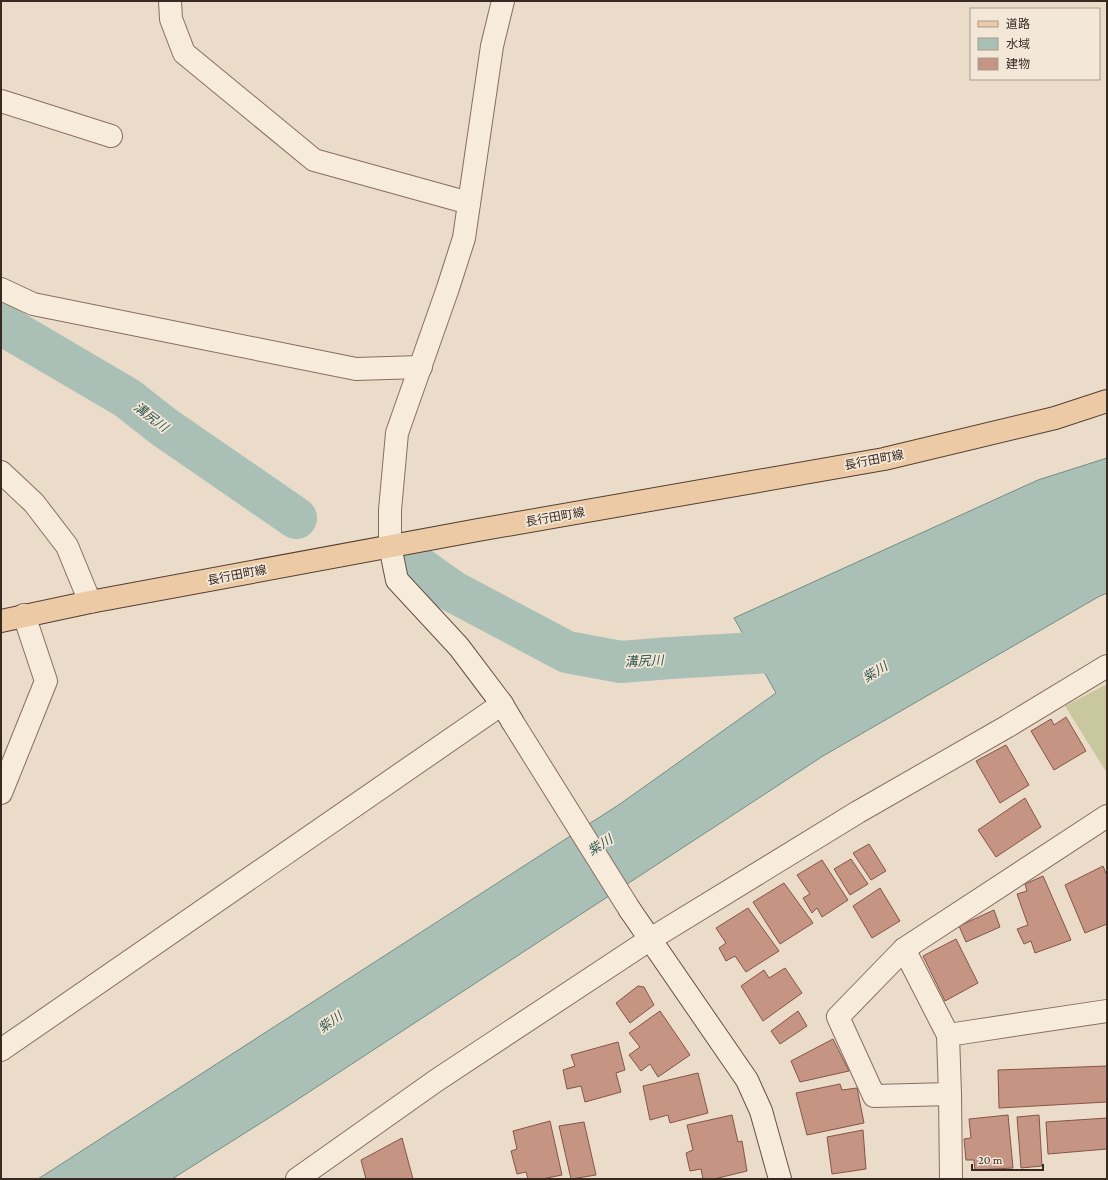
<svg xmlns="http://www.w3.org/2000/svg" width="1108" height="1180" viewBox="0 0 1108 1180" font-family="'Crimson Pro','Noto Sans JP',serif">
<rect width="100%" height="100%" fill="#ebdcc9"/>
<!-- green -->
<polygon fill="#c9c79e" points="1107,684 1107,773 1065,706"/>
<!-- water -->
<polygon fill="#aac0b6" stroke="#708e82" points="1107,458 1107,593 1098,597 823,756 283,1109 172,1179 38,1179 620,804 776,693 734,618 1038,480"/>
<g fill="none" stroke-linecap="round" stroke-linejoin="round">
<!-- river -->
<g stroke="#aac0b6" stroke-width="42">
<polyline points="1,324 127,398 164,427 296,518"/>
<polyline points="421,569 452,591 567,652 621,662 670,658 773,652 812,657"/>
</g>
</g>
<!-- building -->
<g fill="#c69482" stroke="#845547">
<polygon points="1066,717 1086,751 1054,770 1031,731 1051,719 1054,725"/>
<polygon points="1006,745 1029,785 1000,803 976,761"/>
<polygon points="1025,798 1041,827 996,857 978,830"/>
<polygon points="869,844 886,871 871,880 853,853"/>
<polygon points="851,859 868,884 850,895 834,869"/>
<polygon points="822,860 848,900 822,917 817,908 812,913 803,898 810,894 797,875"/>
<polygon points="1103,866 1107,876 1107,924 1085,933 1065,885"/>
<polygon points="1043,876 1071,940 1035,953 1031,941 1024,944 1017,929 1028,925 1017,894 1027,891 1025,884"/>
<polygon points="784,883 813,923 780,944 753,902"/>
<polygon points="880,888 900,921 872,938 853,906"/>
<polygon points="748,908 779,951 746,972 735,956 726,961 719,948 726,943 716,928"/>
<polygon points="994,910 1000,927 966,942 959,926"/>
<polygon points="956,939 978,983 945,1001 923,956"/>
<polygon points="785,968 802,993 763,1021 741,986 764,970 769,978"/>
<polygon points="638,986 644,987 654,1005 630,1023 616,1003"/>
<polygon points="660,1011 690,1055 658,1077 650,1064 641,1071 629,1055 640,1047 629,1033"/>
<polygon points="798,1011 807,1026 780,1044 771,1031"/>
<polygon points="833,1039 849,1071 800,1082 791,1061"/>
<polygon points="618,1042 625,1070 616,1073 621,1092 585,1102 581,1086 567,1089 563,1070 575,1066 571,1055"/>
<polygon points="1107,1066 1107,1102 999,1108 998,1070"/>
<polygon points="698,1073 708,1113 670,1123 668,1115 650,1120 643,1086"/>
<polygon points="840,1084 842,1090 857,1088 864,1123 807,1135 796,1093"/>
<polygon points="732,1115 738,1142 742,1141 747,1171 714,1179 703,1179 701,1169 690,1171 686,1153 693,1150 687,1125"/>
<polygon points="1008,1115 1013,1168 975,1170 974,1160 966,1160 964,1139 971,1138 969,1119"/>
<polygon points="1039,1115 1042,1166 1021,1168 1017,1117"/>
<polygon points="1107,1118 1107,1149 1048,1154 1046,1122"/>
<polygon points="550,1121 562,1175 542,1179 528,1179 526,1172 517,1174 511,1151 517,1149 513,1131"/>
<polygon points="584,1122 596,1175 571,1179 559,1126"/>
<polygon points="863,1130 866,1169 832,1174 827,1137"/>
<polygon points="402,1138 413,1179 366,1179 361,1160"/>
</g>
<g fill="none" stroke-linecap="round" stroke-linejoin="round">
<!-- street casing -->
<g stroke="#876e5f" stroke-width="24">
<g id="street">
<polyline points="170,1 171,19 184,53 314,160 469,203"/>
<polyline points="1,101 111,136"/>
<polyline points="1,289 33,304 356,369 421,367"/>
<polyline points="1,472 34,503 67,546 90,602"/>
<polyline points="390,546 390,510 397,433 448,288 464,238 492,46 503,1"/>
<polyline points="512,721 630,910"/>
<polyline points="1,793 46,681 24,615"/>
<polyline points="904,949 948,1035 950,1094 951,1179"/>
<polyline points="948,1035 1107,1011"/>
<polyline points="1,1050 502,704"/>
<polyline points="950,1094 874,1096 838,1017 904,949 1107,816"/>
<polyline points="297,1179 437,1080 649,940 858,812 1008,726 1107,666"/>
</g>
</g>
<!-- secondary casing -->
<g stroke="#694f42" stroke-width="24">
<g id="secondary">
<polyline points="390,546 397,580 459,647 502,704 512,721"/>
<polyline points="630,910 747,1080 761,1111 780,1179"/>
</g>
</g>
<!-- primary casing -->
<g stroke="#553d33" stroke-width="24">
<polyline id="primary" points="1,621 90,602 478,530 884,459 1055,418 1107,401"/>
</g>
<!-- street -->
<use href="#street" stroke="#f7ebdc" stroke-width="22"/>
<!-- secondary -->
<use href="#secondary" stroke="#f7ebdc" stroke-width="22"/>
<!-- primary -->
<use href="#primary" stroke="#ebcaa5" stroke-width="22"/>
</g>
<g text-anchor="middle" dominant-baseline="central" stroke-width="3.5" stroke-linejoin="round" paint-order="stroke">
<!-- street labels -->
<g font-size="12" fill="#382921" stroke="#f3e7d8">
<text transform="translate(874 460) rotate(-11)">長行田町線</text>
<text transform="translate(555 517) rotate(-10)">長行田町線</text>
<text transform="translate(237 575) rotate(-11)">長行田町線</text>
</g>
<!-- water labels -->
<g font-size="13" font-style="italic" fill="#32574f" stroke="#f3e7d8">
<text transform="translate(151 417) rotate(37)">溝尻川</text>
<text transform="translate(644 661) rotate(-3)">溝尻川</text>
<text transform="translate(875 672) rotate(-32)">紫川</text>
<text transform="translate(600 845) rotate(-32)">紫川</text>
<text transform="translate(330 1022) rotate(-36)">紫川</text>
</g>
</g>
<!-- border -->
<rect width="1108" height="1180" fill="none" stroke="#382921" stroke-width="4"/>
<!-- legend -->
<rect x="970" y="8" width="130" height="72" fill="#f3e7d8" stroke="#a89b8f"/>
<rect x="978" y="21" width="20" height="6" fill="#ebcaa5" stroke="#a89b8f"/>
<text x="1006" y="28" font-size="12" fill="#382921">道路</text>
<rect x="978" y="38" width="20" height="12" fill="#aac0b6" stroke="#a89b8f"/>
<text x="1006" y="48" font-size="12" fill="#382921">水域</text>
<rect x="978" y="58" width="20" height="12" fill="#c69482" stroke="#a89b8f"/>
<text x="1006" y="68" font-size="12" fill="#382921">建物</text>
<!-- scale -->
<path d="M972 1164v6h71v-6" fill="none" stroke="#382921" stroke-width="2"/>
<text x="978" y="1164" font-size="12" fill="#382921" stroke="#f3e7d8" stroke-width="3" paint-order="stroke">20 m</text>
</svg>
